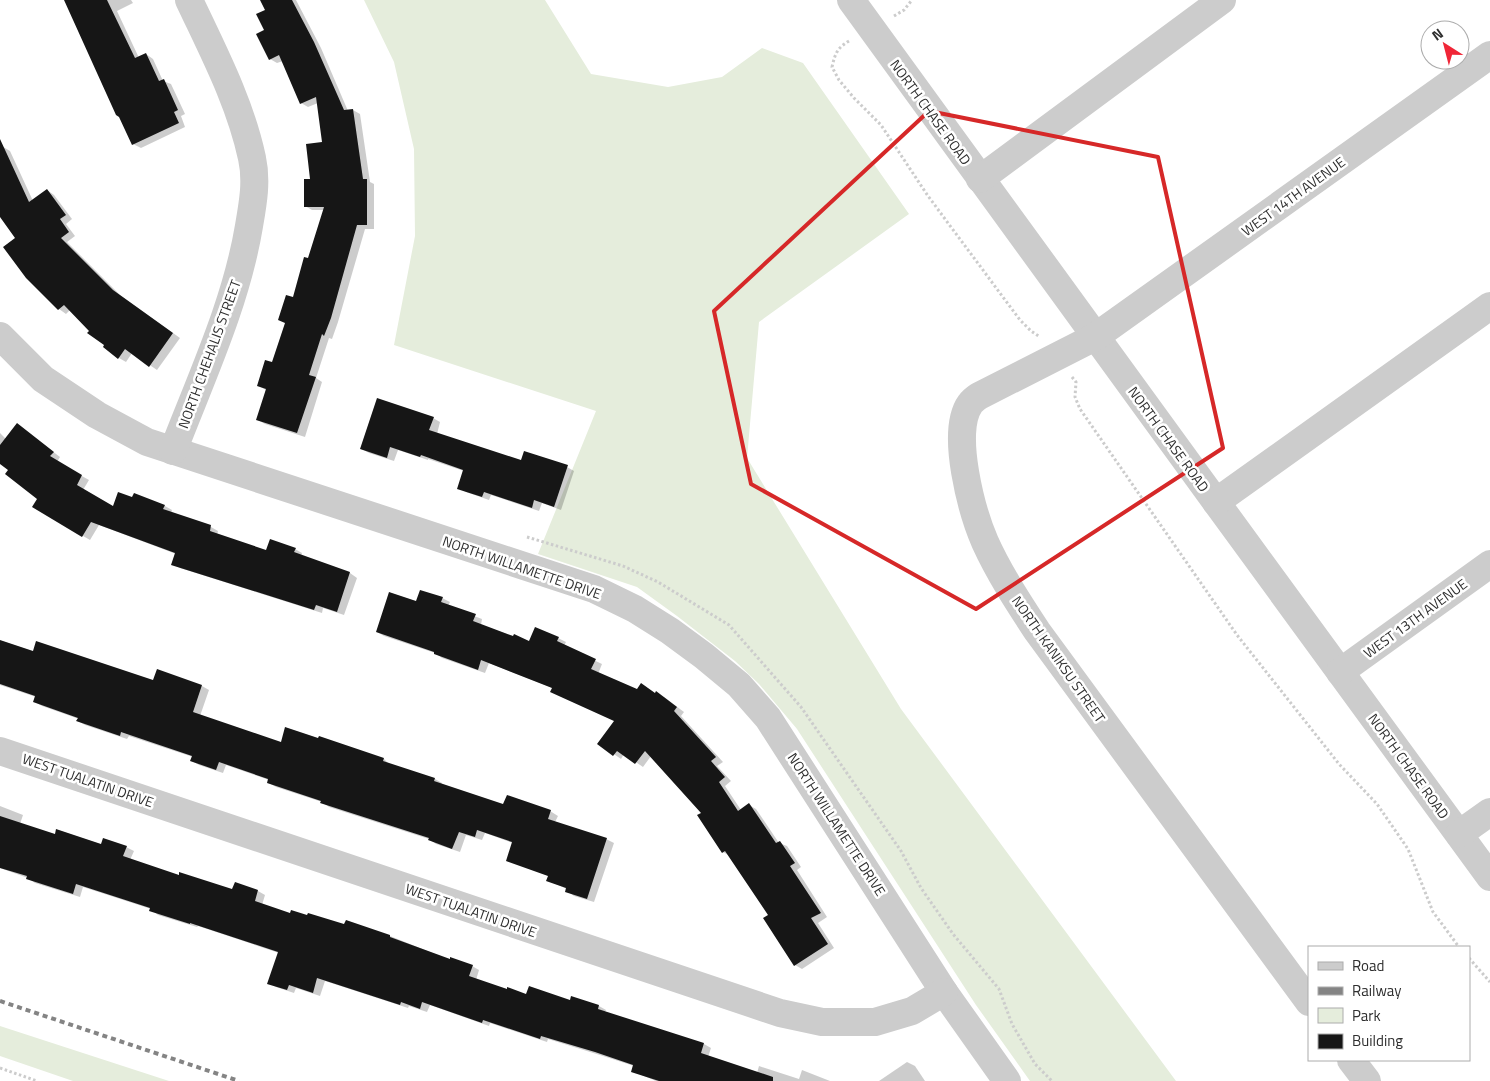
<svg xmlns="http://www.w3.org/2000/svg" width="1490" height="1081" viewBox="0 0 1490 1081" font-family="'Titillium Web',sans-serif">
<rect width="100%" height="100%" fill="#fff"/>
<!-- green -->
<g fill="#e5eddc">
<polygon points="364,0 545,0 591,74 668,87 722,77 762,48 803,63 909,214 759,322 747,458 901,709 1176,1081 1030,1081 976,1005 797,729 759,684 735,661 677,616 637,587 538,554 596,411 394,345 415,236 414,149 394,62"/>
<polygon points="0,1026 169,1081 73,1081 0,1056"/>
</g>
<!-- shadow -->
<g fill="#0003">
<polygon points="70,0 131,0 133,3 117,11 139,58 146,54 153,59 163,81 171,84 185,114 181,116 185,127 141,148 133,144"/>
<polygon points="262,0 296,0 321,48 348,111 353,110 360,114 370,182 374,184 374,229 365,229 338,322 332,339 329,338 316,378 322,382 305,437 265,424 258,420 266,390 259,386 273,364 294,299 309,259 324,210 312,210 305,206 324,143 318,103 308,107 301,103 283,61 277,63 270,59 266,31 267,10"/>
<polygon points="0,145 10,151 33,201 47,190 54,195 72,219 66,224 75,236 67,242 120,295 180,338 157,370 132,353 126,362 119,358 70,310 66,314 59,309 27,278 17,238 0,215"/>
<polygon points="433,418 440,422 437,434 522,462 567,467 574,471 561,510 542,503 539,511 491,495 489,500 466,492 459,488 464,471 428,459 428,460 398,450 394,461 369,453 362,449"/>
<polygon points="18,425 60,457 57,462 89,480 83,490 114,508 133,499 134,495 165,506 172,510 171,513 211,527 218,531 217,535 267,552 295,549 302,553 301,556 350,573 357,578 344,615 323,608 322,613 180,568 173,564 176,554 99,525 90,540 33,507 38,499 0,462 0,433 6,439"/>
<polygon points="442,598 450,602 448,606 482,619 481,625 530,642 558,638 566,642 564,646 602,664 598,674 637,691 664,697 684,712 681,716 723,762 717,766 731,781 725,786 741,810 749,805 756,809 779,843 787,846 801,867 797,870 827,917 818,923 834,948 802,969 795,965 770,915 730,856 723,852 703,813 651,756 643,767 624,754 621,759 598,743 615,721 553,688 489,663 485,673 442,658 435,653 384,636 377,632 417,602"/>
<polygon points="0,641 33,652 154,682 202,686 209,690 200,716 281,744 319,740 320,738 384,759 390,765 435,779 442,783 441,785 504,806 550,811 558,816 555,822 606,839 614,843 594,902 574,896 567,891 567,889 547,880 549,876 507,860 513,843 485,833 482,840 466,835 460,852 436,844 429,839 329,807 322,802 276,787 269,783 269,780 226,765 223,773 199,765 192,761 193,757 129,736 127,739 85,725 78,721 79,719 42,706 35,702 36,697 0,685"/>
<polygon points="0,806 23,815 20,824 55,836 102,845 126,847 134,851 130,860 179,877 233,891 235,884 258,891 265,895 262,905 291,915 390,936 450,960 472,966 479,970 476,980 527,995 599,1006 606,1010 605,1012 704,1044 711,1048 708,1057 757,1073 759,1066 799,1079 802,1070 830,1081 656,1081 632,1071 634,1066 603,1056 548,1039 547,1042 490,1023 489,1026 430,1005 427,1012 409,1006 408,1008 325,981 320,996 296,988 294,993 276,987 269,983 279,953 198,926 197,927 158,915 151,909 83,887 80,897 35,883 28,878 0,868"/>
<polygon points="907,1062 915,1066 925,1081 879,1081"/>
</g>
<!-- building -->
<g fill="#161616">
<polygon points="64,0 107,0 135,58 146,53 159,81 164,79 178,110 174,112 179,123 132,145 119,117 116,115"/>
<polygon points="260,0 292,0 314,42 344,110 353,109 363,179 367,179 367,225 357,225 331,318 324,336 322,334 309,375 316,377 297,433 256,420 266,389 257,386 265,360 272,362 285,323 278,320 286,295 293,297 304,257 308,258 324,207 304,207 304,179 310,179 306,144 322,142 316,97 300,104 279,55 269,60 256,34 264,30 256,14 265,10"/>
<polygon points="0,139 29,202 47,189 66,215 60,219 69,232 61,238 113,290 173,333 149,367 125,349 118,359 103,347 104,345 87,333 89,331 64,305 58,310 26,278 3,247 15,238 0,217"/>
<polygon points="377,398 434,417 429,430 521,460 524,451 568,465 554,507 534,500 532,508 484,492 482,497 457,489 463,470 421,455 420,457 390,447 387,458 360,449"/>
<polygon points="17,423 54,452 50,456 82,475 77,485 113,506 118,492 132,497 134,493 165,505 163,509 211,525 210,531 266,550 270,539 296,548 294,552 350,572 337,612 316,605 314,610 171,565 175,553 91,522 82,537 32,507 37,499 5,474 8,470 0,464 0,445"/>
<polygon points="420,590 443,597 441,602 476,614 473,621 513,636 514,634 529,641 535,627 559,637 557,641 596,659 591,669 637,689 641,683 655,693 656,691 677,707 674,711 716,757 711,761 725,777 719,782 738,811 749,803 776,843 780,841 795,863 790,866 821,913 811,918 828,944 794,966 763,918 768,915 725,851 722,853 697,815 701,813 645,751 635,764 617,751 613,756 597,744 614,721 550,692 552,688 481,660 478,670 434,654 434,652 376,632 389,592 416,601"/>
<polygon points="0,640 33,651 36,641 153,680 157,669 202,685 193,712 281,742 285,727 318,738 319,736 384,758 383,761 435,778 434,781 503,804 507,795 551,810 548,819 607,838 587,899 565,892 566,888 546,881 548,876 506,861 512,842 477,830 475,837 459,832 452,849 428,840 429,838 320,803 321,801 267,783 268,779 219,762 216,770 190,761 192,756 121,732 120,736 76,721 78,718 33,702 35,696 0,684"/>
<polygon points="0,816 55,834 56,829 101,844 103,838 127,846 123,856 179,875 179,872 232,889 235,882 258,890 255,901 290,913 291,910 307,915 308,913 344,924 346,920 390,935 390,937 450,959 450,957 473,965 469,976 507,989 507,987 526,994 529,986 570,1000 571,996 599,1005 598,1009 704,1043 701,1053 773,1077 773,1081 659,1081 631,1072 633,1065 595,1052 541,1036 540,1039 483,1020 482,1023 422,1002 420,1009 401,1002 400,1005 317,978 313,993 289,985 287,990 267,984 278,952 190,923 190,924 149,911 150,908 76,884 73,894 26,879 27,876 0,868"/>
</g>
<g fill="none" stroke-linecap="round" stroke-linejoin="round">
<!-- path -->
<g stroke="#ccc" stroke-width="3" stroke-dasharray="2.5 2.5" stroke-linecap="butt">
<polyline points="894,16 904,10 912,0"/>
<path d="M849,41C837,48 835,54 832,67L839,80L854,98L881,125L928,196L1020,320L1031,331L1040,337"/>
<polyline points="1072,377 1076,382 1075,397 1080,409 1237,635 1339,764 1377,804 1408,849 1433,912 1459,947"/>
<polyline points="527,537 623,566 658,582 729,625 801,707 901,851 921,888 953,934 999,989 1012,1024 1035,1064 1052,1081"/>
<polyline points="1469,958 1490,982"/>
<polyline points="0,1068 37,1081"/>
</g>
<!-- minor -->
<g stroke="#ccc" stroke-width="28">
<polyline points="851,0 1216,502 1490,877"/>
<polyline points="980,179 1222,0"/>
<polyline points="0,336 43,379 97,415 147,442 594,589 635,609 670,631 704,656 739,685 768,718 944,992 1007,1081"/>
<path d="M173,451C201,378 236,304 249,226C253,203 257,181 252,158C240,102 213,51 189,0"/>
<polyline points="1216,502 1490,306"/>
<polyline points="1340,672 1490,564"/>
<polyline points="0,751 780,1013 822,1022 875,1022 912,1011 944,992"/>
<polyline points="1459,834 1490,812"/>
<path d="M1309,1002L1037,631C1018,602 999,573 985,542C972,512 950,432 970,404C972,401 976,398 979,396L1095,337L1490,55"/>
<polyline points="1351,1060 1367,1081"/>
</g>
<!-- rail -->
<polyline stroke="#848484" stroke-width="4" stroke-dasharray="5 4" stroke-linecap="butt" points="0,1001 239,1081"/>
</g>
<!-- marked area -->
<path fill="none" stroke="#d62828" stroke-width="4" stroke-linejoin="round" d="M929,111L1158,157L1223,448L976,609L751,484L714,311Z"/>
<g text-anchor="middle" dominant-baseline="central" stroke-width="5" stroke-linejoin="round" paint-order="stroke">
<!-- street labels -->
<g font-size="14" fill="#2f2f2f" stroke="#fff">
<text transform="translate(931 112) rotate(54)">NORTH CHASE ROAD</text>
<text transform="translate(1293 196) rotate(-36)">WEST 14TH AVENUE</text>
<text transform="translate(209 354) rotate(-70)">NORTH CHEHALIS STREET</text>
<text transform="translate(1169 439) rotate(54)">NORTH CHASE ROAD</text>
<text transform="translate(522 567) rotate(19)">NORTH WILLAMETTE DRIVE</text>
<text transform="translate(1415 618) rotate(-36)">WEST 13TH AVENUE</text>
<text transform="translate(1059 659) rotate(55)">NORTH KANIKSU STREET</text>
<text transform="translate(1409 766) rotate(54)">NORTH CHASE ROAD</text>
<text transform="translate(88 780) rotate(19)">WEST TUALATIN DRIVE</text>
<text transform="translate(837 824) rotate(57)">NORTH WILLAMETTE DRIVE</text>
<text transform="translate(471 910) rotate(19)">WEST TUALATIN DRIVE</text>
</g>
</g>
<!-- legend -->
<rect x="1308" y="946" width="162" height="115" fill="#ffffff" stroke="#acacac"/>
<rect x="1318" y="962" width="25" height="8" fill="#cccccc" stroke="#acacac"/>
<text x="1352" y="971" font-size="15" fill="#2f2f2f">Road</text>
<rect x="1318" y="987" width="25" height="8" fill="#848484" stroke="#acacac"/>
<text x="1352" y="996" font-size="15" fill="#2f2f2f">Railway</text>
<rect x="1318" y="1008" width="25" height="15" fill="#e5eddc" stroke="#acacac"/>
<text x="1352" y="1021" font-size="15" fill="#2f2f2f">Park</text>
<rect x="1318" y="1034" width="25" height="15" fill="#161616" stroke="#acacac"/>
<text x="1352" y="1046" font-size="15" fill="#2f2f2f">Building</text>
<!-- north arrow -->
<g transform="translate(1445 45) rotate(324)"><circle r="24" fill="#ffffff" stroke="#acacac"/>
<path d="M0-4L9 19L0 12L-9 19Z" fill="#f02637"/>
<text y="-8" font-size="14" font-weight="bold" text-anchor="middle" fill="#2f2f2f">N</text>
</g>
</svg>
